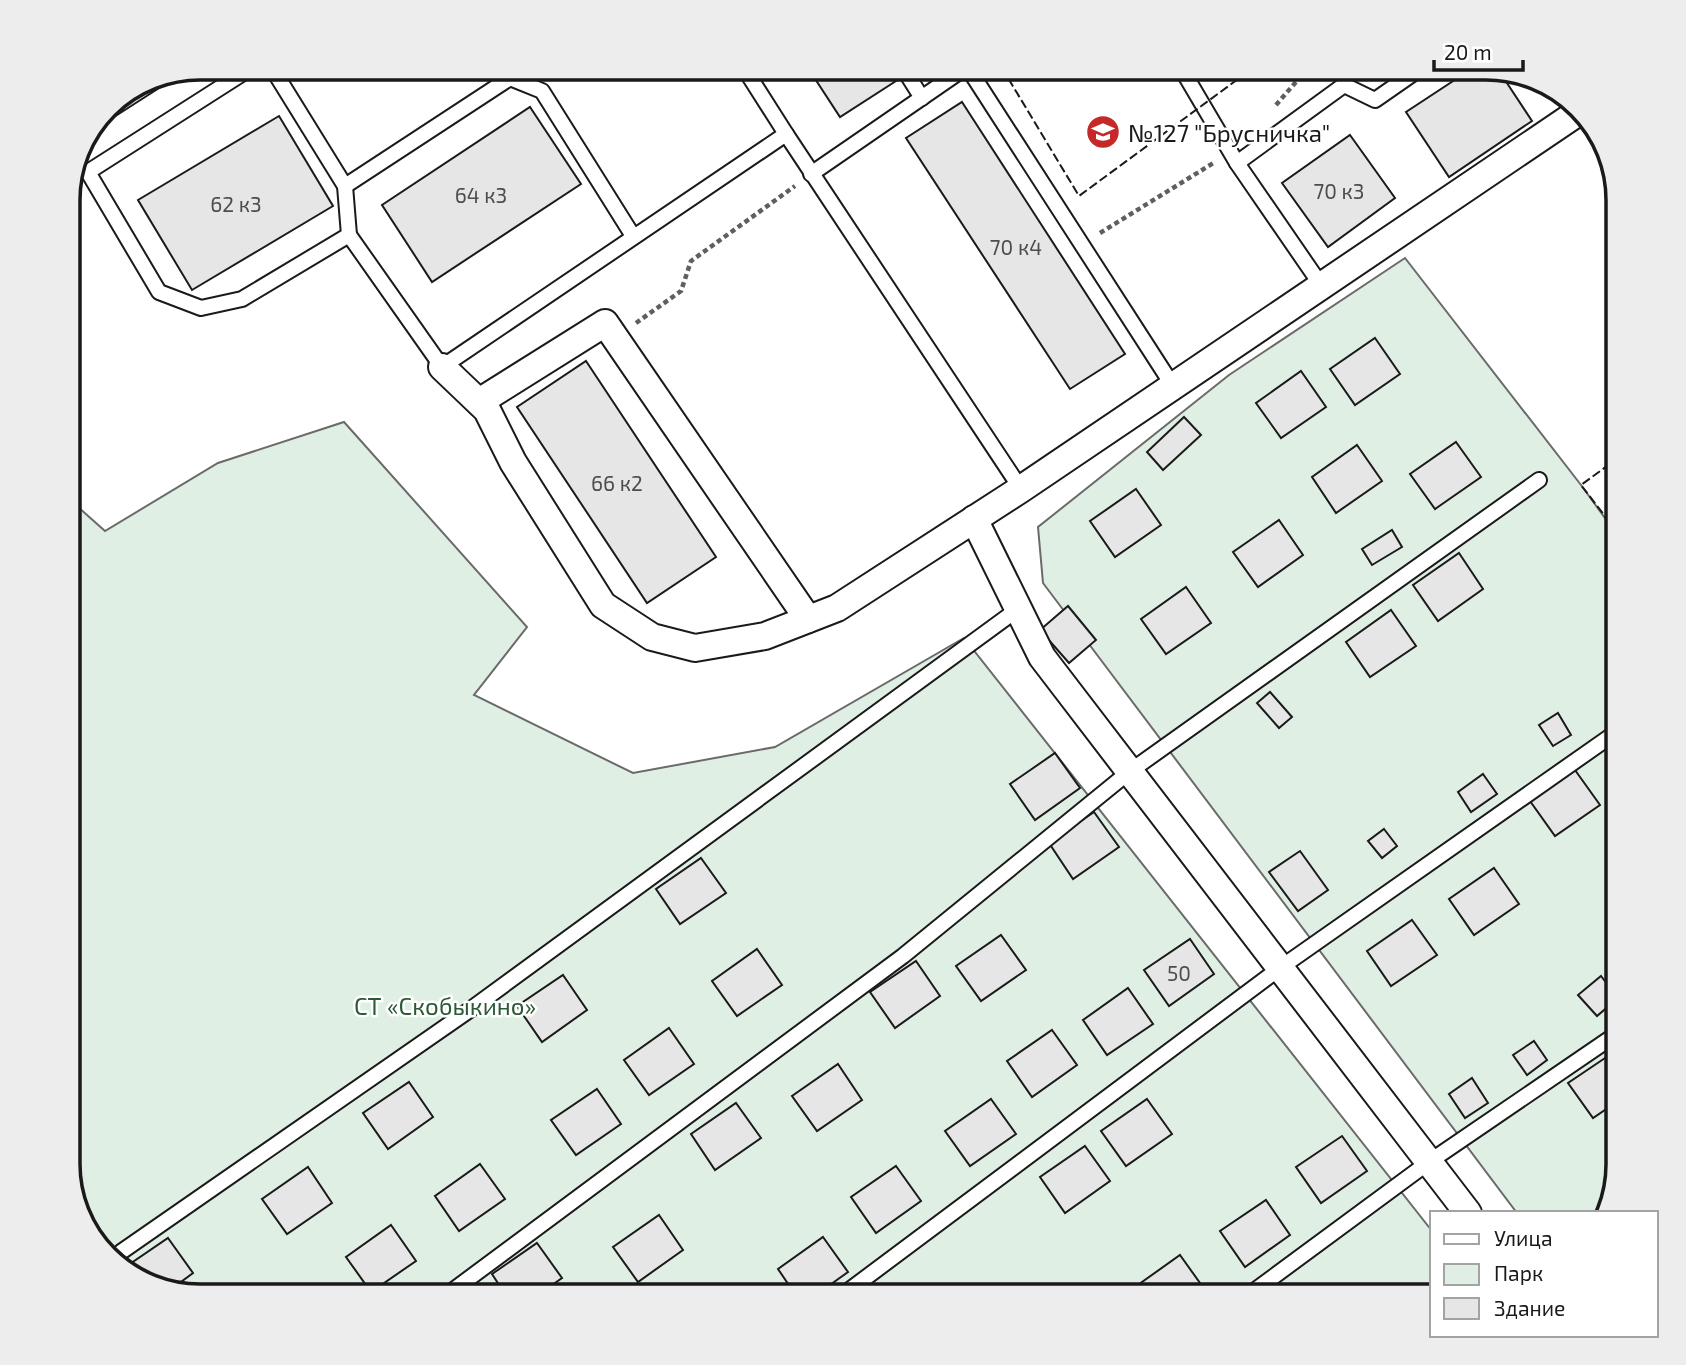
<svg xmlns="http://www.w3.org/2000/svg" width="1686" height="1365" viewBox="0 0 1686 1365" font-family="'Exo 2',sans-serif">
<rect width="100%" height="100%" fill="#fff"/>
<!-- green -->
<g fill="#e0efe3" stroke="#6a6a6a" stroke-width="2">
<polygon points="1405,258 1581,485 1618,536 1618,1164 1600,1213 1517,1213 1043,583 1038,527 1229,375"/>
<polygon points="344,422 527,627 474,695 633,773 775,747 964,638 1432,1231 1432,1297 201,1297 114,1264 82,1223 69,1172 69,499 105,531 218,463"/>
</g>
<!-- building -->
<g fill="#e6e6e6" stroke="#1a1a1a" stroke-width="2">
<polygon points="808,68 888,68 896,81 840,117"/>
<polygon points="1473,68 1486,68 1501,74 1532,121 1449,177 1406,112"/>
<polygon points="166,81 167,83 89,133 113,101"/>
<polygon points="962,102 1125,354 1070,389 906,138"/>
<polygon points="530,107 581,184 432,282 382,205"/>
<polygon points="279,116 333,206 192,290 138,200"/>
<polygon points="1350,135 1395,198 1328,247 1282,183"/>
<polygon points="1375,338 1400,374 1355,405 1330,369"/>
<polygon points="586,361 716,557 647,603 517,407"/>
<polygon points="1301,371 1326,407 1281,438 1256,403"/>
<polygon points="1184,417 1201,435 1163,470 1147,452"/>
<polygon points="1456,442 1481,477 1435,509 1410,474"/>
<polygon points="1357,445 1382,481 1336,513 1312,477"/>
<polygon points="1136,489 1161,525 1115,557 1090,521"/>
<polygon points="1279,520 1303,555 1258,587 1233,552"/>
<polygon points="1392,530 1402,547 1372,565 1362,549"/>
<polygon points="1459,553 1483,589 1438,621 1413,585"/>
<polygon points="1186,587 1211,623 1166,654 1141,619"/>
<polygon points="1068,606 1096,640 1069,663 1040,630"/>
<polygon points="1391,610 1416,646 1370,677 1346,642"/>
<polygon points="1270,692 1292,717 1279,728 1257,703"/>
<polygon points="1558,713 1571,735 1553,746 1539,725"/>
<polygon points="1055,753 1080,788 1035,820 1010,784"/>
<polygon points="1575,770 1600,805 1555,836 1530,801"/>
<polygon points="1618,770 1618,788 1609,776"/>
<polygon points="1483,774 1497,794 1471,812 1458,792"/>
<polygon points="1094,812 1119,847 1073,879 1049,843"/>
<polygon points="1384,829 1397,846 1382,858 1368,841"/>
<polygon points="1300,851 1328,890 1298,911 1269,872"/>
<polygon points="701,858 726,893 680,924 656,889"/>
<polygon points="1494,868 1519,904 1474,935 1449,899"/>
<polygon points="1412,920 1437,955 1391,986 1367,951"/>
<polygon points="1001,935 1026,970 981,1001 956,966"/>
<polygon points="1190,939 1214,974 1169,1006 1144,970"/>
<polygon points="757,949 782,985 737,1016 712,981"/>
<polygon points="916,961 940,996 895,1028 870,992"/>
<polygon points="563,975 587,1010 542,1042 517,1006"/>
<polygon points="1601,976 1618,998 1597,1016 1578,995"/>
<polygon points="1128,988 1153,1024 1107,1055 1083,1020"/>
<polygon points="669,1028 694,1064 649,1095 624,1060"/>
<polygon points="1052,1030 1077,1065 1032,1097 1007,1061"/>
<polygon points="1534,1041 1547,1060 1527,1075 1513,1055"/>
<polygon points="1614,1052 1618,1057 1618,1101 1593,1118 1568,1083"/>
<polygon points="838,1064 862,1100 817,1131 792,1096"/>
<polygon points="1472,1078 1488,1103 1465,1118 1449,1094"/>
<polygon points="409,1082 433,1117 388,1149 363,1113"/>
<polygon points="597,1089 621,1124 576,1155 551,1120"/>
<polygon points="991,1099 1016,1134 970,1166 945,1131"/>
<polygon points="1147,1099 1172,1134 1126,1166 1101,1131"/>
<polygon points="736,1103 761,1138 715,1170 691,1134"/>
<polygon points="1342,1136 1367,1171 1321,1203 1296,1167"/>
<polygon points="1085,1146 1110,1181 1065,1213 1040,1177"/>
<polygon points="480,1164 505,1199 459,1231 435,1196"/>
<polygon points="896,1166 921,1201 876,1233 851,1197"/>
<polygon points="308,1167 332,1203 287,1234 262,1199"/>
<polygon points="1266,1200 1290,1235 1245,1267 1220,1231"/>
<polygon points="659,1215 683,1250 638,1282 613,1247"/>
<polygon points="391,1225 416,1261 371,1292 346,1257"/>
<polygon points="823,1237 848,1272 813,1297 797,1297 778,1269"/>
<polygon points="168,1238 193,1273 174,1287 124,1268"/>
<polygon points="537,1243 562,1278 535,1297 507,1297 492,1274"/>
<polygon points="1180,1255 1205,1290 1196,1297 1142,1297 1135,1287"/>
<polygon points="1011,1290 1015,1297 1001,1297"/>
</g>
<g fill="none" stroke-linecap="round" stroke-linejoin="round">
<!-- lane casing -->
<g stroke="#1a1a1a" stroke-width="18">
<g id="lane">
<polyline points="251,68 88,172 159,292 201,308 242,299 349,235 442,367 786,134 1021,489"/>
<polyline points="272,68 345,186 349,235"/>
<polyline points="744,68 786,134"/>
<polyline points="903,68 922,98"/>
<polyline points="968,68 1173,386"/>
<polyline points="1181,68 1237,163"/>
<polyline points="811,174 965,68"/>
<polyline points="345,186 510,78 542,91 633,236"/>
<polyline points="1321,285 1237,163 1344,85 1375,100 1421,68"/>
<polyline points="121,1252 471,1009 1018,609"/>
<polyline points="444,1297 903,956 1129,772 1539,480"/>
<polyline points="840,1297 1280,968 1618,731"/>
<polyline points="1246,1297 1429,1162 1618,1033"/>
</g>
</g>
<!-- street casing -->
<g stroke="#1a1a1a" stroke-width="30">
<g id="street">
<polyline points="442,367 487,410 513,462 603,605 652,637 695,648 765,636 837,608 1021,489 1580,111"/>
<polyline points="479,402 605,323 808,619"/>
<polyline points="974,519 1042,657 1468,1213"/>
</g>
</g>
<!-- path -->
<g stroke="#5f5f5f" stroke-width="4.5" stroke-dasharray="5 3.5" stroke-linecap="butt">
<polyline points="1276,105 1308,68"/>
<polyline points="1100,233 1215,162"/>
<polyline points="636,323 681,291 691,261 795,186"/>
</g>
<!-- lane -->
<use href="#lane" stroke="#fff" stroke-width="14"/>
<!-- street -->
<use href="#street" stroke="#fff" stroke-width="26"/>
<!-- fence -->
<g stroke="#1a1a1a" stroke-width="2" stroke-dasharray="9 3.5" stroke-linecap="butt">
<polyline points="1002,68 1079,196 1253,68"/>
<polyline points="1618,533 1581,485 1618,458"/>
</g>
</g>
<!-- icons -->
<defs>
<g id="school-disc" transform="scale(1.75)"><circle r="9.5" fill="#c62828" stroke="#fff"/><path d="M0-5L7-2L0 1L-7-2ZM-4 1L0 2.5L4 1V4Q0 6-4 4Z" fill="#fff"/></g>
</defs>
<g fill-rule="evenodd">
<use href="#school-disc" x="1103" y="132"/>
</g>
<g text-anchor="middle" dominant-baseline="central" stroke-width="5" stroke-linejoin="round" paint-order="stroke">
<!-- number labels -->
<g font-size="21" fill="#4d4d4d">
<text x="1339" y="190">70 к3</text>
<text x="481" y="194">64 к3</text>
<text x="236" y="203">62 к3</text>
<text x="1016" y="246">70 к4</text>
<text x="617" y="482">66 к2</text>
<text x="1179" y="972">50</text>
</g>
<!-- poi labels -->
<g font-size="24" fill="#1a1a1a" stroke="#fff" text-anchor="start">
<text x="1128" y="132">№127 "Брусничка"</text>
</g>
<!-- park labels -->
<g font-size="24" fill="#2b5a34" stroke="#fff">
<text x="445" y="1005">СТ «Скобыкино»</text>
</g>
</g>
<!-- crop -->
<path d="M0 0H1686V1365H0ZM200 80H1486A120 120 0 0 1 1606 200V1164A120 120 0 0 1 1486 1284H200A120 120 0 0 1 80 1164V200A120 120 0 0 1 200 80Z" fill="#ededed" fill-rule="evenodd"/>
<path fill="none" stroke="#1a1a1a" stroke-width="3.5" d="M200 80H1486A120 120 0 0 1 1606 200V1164A120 120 0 0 1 1486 1284H200A120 120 0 0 1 80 1164V200A120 120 0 0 1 200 80Z"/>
<!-- legend -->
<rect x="1430" y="1211" width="228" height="126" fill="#ffffff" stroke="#a3a3a3" stroke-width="2"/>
<rect x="1444" y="1234" width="35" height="10" fill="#ffffff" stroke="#a3a3a3" stroke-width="2"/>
<text x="1494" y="1246" font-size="21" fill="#1a1a1a">Улица</text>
<rect x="1444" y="1264" width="35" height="21" fill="#e0efe3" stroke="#a3a3a3" stroke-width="2"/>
<text x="1494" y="1281" font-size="21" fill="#1a1a1a">Парк</text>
<rect x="1444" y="1298" width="35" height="21" fill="#e6e6e6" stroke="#a3a3a3" stroke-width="2"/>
<text x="1494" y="1316" font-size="21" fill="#1a1a1a">Здание</text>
<!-- scale -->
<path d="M1434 60v10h89v-10" fill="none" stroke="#1a1a1a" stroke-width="3.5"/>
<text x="1444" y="60" font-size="21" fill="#1a1a1a" stroke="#ffffff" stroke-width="5" paint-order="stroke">20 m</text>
</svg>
